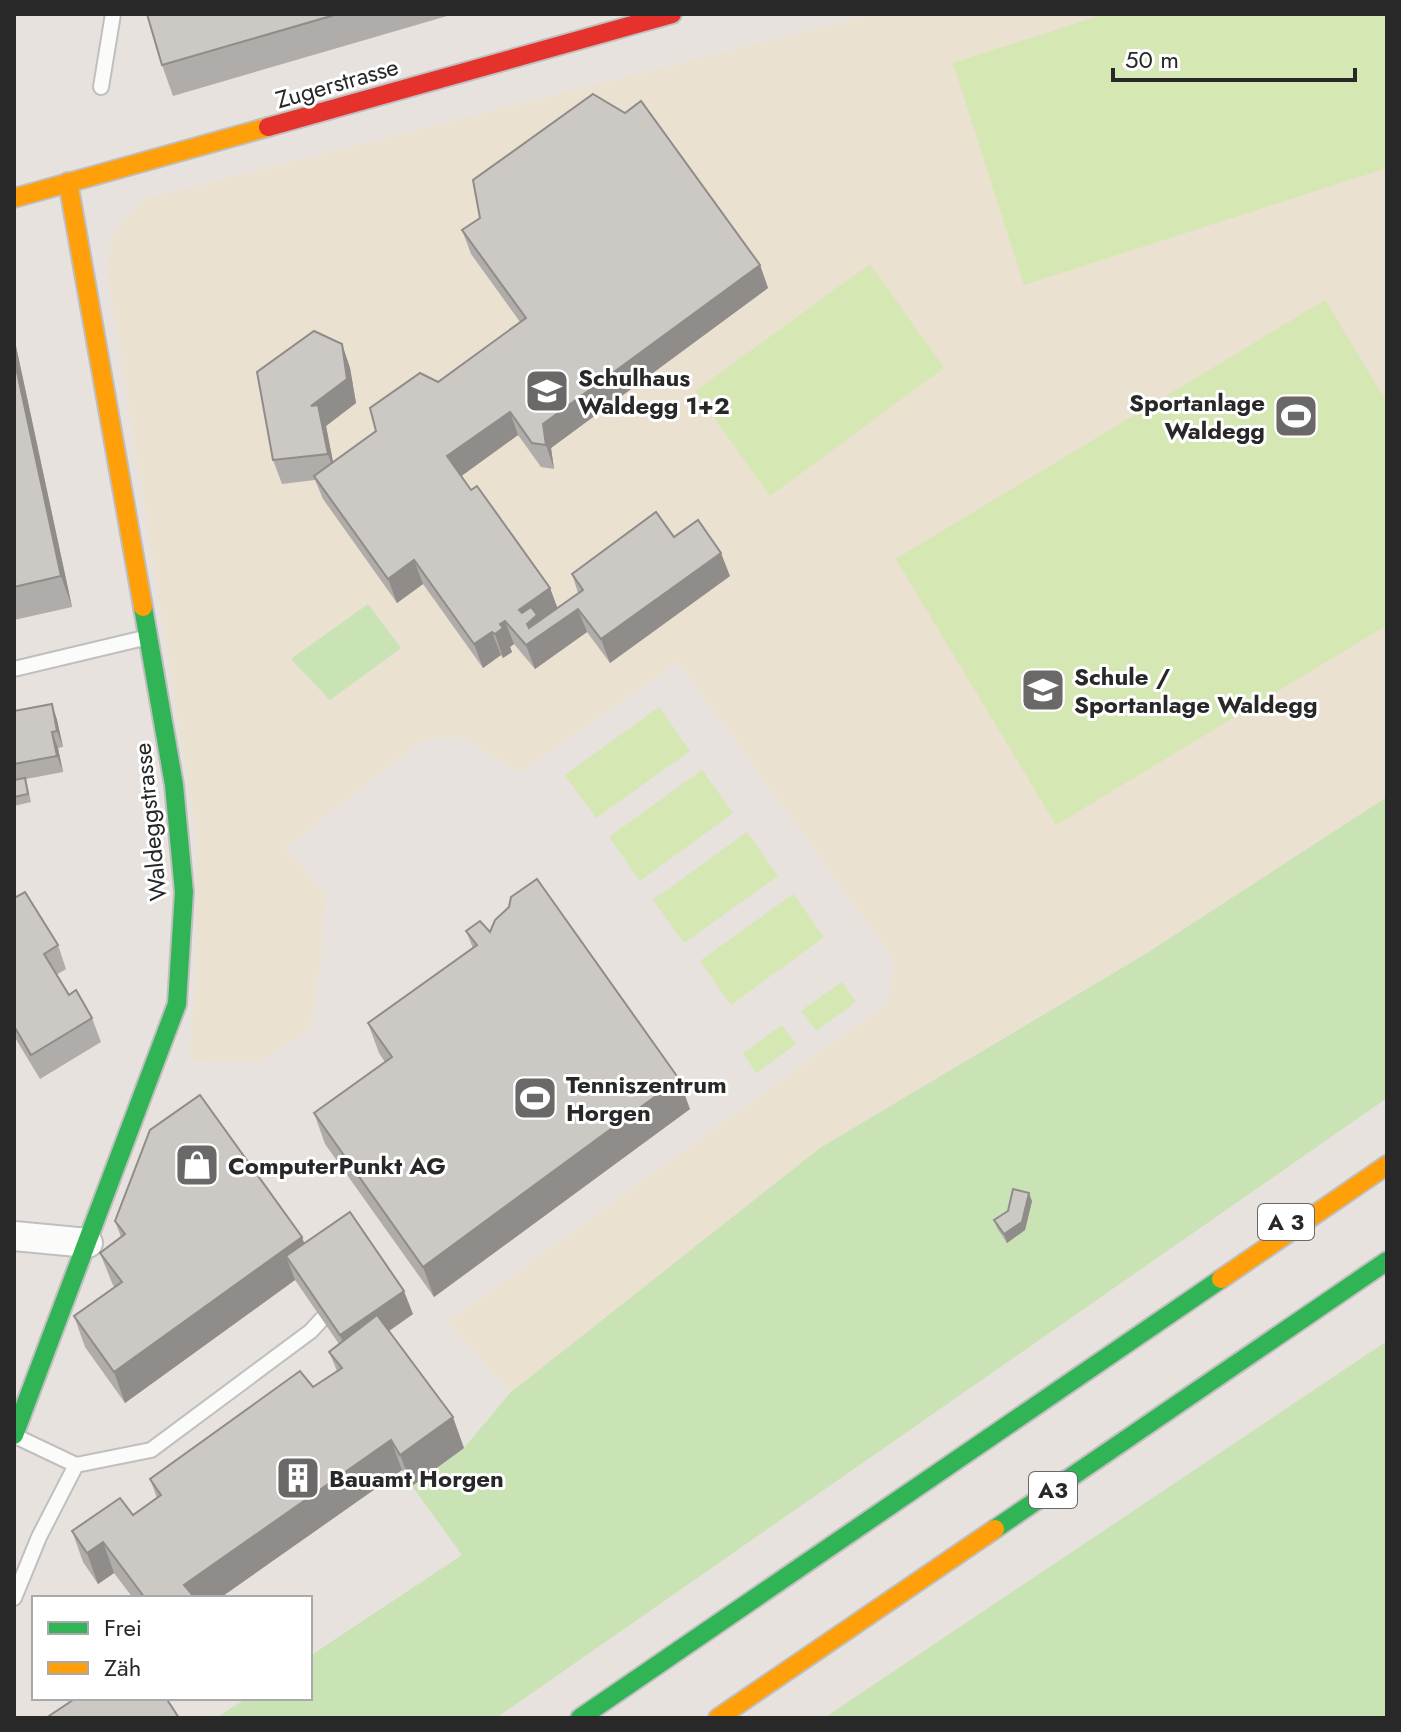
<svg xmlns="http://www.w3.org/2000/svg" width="1401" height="1732" viewBox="0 0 1401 1732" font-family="Jost,sans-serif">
<rect width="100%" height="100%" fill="#e7e2dd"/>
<!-- education -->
<polygon fill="#eae1d1" points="873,14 1387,14 1387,797 1147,953 820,1148 510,1393 448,1322 887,1003 894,960 678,662 520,773 464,737 424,739 285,848 325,893 321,956 310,1030 260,1062 189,1060 195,989 197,839 107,270 113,233 145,199"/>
<!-- green -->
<g fill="#c9e3b5">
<polygon points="368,604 401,648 330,700 291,659"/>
<polygon points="1387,797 1387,1098 496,1718 216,1718 247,1698 310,1698 310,1656 462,1555 412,1486 464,1448 510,1393 820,1148 1147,953"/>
<polygon points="1387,1341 1387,1718 824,1718"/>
</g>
<!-- pitch -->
<g fill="#d5e7b2">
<polygon points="1105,14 1387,14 1387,168 1024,285 953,63"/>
<polygon points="870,264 944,368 770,496 695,391"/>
<polygon points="1325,300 1387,403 1387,625 1056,825 896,559"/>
<polygon points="659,707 690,751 596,818 565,775"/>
<polygon points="702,770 733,813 640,881 609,837"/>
<polygon points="747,832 778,876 684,943 653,900"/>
<polygon points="793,894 824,937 731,1005 700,961"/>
<polygon points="842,982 856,1002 816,1031 801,1011"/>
<polygon points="782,1025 796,1044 756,1073 743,1053"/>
</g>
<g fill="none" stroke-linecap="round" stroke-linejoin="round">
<!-- lane casing -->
<g stroke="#c0bfbf" stroke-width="18">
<g id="lane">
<polyline points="101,87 113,14"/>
<polyline points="14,669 144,638"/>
<polyline points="15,1436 76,1465 151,1450 311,1331 322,1319"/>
<polyline points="14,1598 39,1537 76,1465"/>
</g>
</g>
<!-- street casing -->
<g stroke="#c0bfbf" stroke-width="32">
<polyline id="street" points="14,1236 88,1243"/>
</g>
<!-- fast casing -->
<g stroke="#c0bfbf" stroke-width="22">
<g id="fast">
<polyline points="14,1435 177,1004 184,892 174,785 143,607"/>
<polyline points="995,1529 1387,1261"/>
<polyline points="580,1718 1221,1279"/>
</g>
</g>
<!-- slow casing -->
<g stroke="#c0bfbf" stroke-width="22">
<g id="slow">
<polyline points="68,182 143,607"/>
<polyline points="14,198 268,127"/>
<polyline points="1221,1279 1387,1165"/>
<polyline points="718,1718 995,1529"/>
</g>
</g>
<!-- jam casing -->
<g stroke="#c0bfbf" stroke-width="22">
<polyline id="jam" points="268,127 672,14"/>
</g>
<!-- lane -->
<use href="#lane" stroke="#fbfbfa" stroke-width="14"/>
<!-- street -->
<use href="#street" stroke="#fbfbfa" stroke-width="28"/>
<!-- fast -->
<use href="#fast" stroke="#30b455" stroke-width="18"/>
<!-- slow -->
<use href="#slow" stroke="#ff9f0a" stroke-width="18"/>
<!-- jam -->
<use href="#jam" stroke="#e5322d" stroke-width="18"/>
</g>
<!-- wall -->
<g fill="#afaca9">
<polygon points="147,14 454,14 173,96 162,65"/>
<polygon points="462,230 760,265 768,288 551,448 554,469 541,467 518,435 461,476 471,490 550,588 557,608 578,593 572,574 674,537 730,576 610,663 587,632 535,669 514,644 510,647 512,652 503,658 501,655 483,668 423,584 397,603 323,499 315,480 282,484 273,460 342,344 350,368 356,403 326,426 333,462 376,431 438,382 520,322 471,254"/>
<polygon points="14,337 72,607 14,620"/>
<polygon points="52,704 57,720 63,747 58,748 63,772 26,779 31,802 14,806 14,711"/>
<polygon points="14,898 58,945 66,969 56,975 69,995 92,1018 101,1042 40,1079 14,1036"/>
<polygon points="466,931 490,932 690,1109 434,1297 325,1144 314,1113 385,1062 379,1053 368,1023 473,948"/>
<polygon points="1032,1201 1025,1230 1007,1243 997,1228 994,1220"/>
<polygon points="115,1221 302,1237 304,1244 413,1314 389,1331 464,1448 412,1486 402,1470 220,1598 133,1598 114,1573 98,1584 83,1562 72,1531 133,1515 157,1498 150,1479 313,1387 337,1371 329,1352 339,1344 295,1280 125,1403 85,1347 74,1316 114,1287 112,1283 100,1253 121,1237"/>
</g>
<!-- shaded-wall -->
<g fill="#8f8c89">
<polygon points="760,265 768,288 551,448 554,469 546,445 543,424"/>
<polygon points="14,337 72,607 61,576 14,358"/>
<polygon points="342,344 350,368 356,403 326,426 336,477 311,406"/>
<polygon points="510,412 518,435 456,480 447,456"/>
<polygon points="721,553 730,576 610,663 601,639"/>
<polygon points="414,560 423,584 397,603 388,579"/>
<polygon points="550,588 559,612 578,609 587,632 535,669 526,645 519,610"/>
<polygon points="505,621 514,644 510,647 512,652 503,658 495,634 500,624"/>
<polygon points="492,632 501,655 483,668 474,644"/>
<polygon points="52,704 57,720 63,747 57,731"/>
<polygon points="52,732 58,748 63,772 57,756"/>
<polygon points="679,1079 690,1109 434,1297 423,1267"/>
<polygon points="1029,1193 1032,1201 1025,1230 1007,1243 1004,1234"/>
<polygon points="302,1237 313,1267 286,1256 295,1280 125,1403 114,1372"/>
<polygon points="404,1291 413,1314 349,1359 340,1335"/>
<polygon points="453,1417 464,1448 412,1486 400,1455"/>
<polygon points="391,1440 402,1470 220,1598 189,1598 184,1585"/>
<polygon points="103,1542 114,1573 98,1584 87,1553"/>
</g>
<!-- building -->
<g fill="#ccc8c4" stroke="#8f8c89" stroke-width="2">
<polygon points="147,14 338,14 162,65"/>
<polygon points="593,94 625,113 641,101 760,265 543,424 546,445 532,443 510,412 447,456 471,490 477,486 550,588 519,610 522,613 531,607 537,615 527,624 529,628 583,590 572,574 656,512 674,537 698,520 721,553 601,639 578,609 526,645 505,621 500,624 503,628 495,634 492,632 474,644 414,560 388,579 314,476 376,431 370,408 420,373 438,382 526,318 462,230 480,218 473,180"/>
<polygon points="314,331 342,344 347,379 311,406 318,405 328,454 273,460 257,372"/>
<polygon points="14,358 61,576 14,587"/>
<polygon points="52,704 57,731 52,732 57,756 14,764 14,711"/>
<polygon points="25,778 28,794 14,797 14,780"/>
<polygon points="537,879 679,1079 423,1267 314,1113 392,1057 368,1023 477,945 466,931 480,921 490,932 495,920 509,907 511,897"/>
<polygon points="25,892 58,945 44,954 69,995 76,990 92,1018 31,1055 14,1026 14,898"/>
<polygon points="200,1095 302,1237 114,1372 74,1316 122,1282 100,1253 125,1234 115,1221 150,1130"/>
<polygon points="1013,1189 1029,1193 1022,1222 1004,1234 994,1220 1008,1211"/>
<polygon points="350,1212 404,1291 340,1335 286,1256"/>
<polygon points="377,1315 453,1417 400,1455 391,1440 184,1585 195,1598 145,1598 103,1542 87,1553 72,1531 120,1498 133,1515 161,1495 150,1479 300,1371 313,1387 342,1368 329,1352"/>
<polygon points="76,1698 166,1698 179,1718 46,1718"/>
</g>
<!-- icons -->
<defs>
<g id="school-square" transform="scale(2.3)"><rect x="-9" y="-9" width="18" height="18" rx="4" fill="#6b6967" stroke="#fff"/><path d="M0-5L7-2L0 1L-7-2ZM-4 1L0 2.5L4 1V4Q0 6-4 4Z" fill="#fff"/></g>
<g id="stadium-square" transform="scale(2.3)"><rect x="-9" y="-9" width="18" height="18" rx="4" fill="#6b6967" stroke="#fff"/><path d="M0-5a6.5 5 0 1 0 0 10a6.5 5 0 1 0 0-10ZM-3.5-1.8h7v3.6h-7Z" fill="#fff"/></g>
<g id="shop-square" transform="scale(2.3)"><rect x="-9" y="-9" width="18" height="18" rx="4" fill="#6b6967" stroke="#fff"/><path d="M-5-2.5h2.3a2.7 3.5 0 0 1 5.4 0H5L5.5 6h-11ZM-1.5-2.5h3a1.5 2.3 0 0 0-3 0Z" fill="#fff"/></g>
<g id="building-square" transform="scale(2.3)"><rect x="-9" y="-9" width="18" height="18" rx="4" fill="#6b6967" stroke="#fff"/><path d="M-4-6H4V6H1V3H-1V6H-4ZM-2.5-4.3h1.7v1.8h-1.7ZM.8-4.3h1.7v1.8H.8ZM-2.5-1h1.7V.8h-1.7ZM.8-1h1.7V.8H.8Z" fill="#fff"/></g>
</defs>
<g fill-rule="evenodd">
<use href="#school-square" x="547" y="391"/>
<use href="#stadium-square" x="1296" y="416"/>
<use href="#school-square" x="1043" y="690"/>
<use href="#stadium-square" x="535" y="1098"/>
<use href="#shop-square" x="197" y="1165"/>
<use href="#building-square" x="298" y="1478"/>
</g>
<g text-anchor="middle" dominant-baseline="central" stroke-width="6" stroke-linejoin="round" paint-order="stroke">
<!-- shield labels -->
<g fill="#fff" stroke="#686868" stroke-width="2">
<rect x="1258" y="1204" width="56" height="36" rx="6"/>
<rect x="1029" y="1472" width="48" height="36" rx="6"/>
</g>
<g font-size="22" font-weight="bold" fill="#282828">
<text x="1286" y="1222">A 3</text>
<text x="1053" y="1490">A3</text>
</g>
<!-- street labels -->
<g font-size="24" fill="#282828" stroke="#fff">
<text transform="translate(337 83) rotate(-16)">Zugerstrasse</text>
<text transform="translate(150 822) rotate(-96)">Waldeggstrasse</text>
</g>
<!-- poi labels -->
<g font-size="24" font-weight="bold" fill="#282828" stroke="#fff" text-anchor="start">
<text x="578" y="377">Schulhaus<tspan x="578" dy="28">Waldegg 1+2</tspan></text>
<text x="1265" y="402" text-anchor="end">Sportanlage<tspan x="1265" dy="28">Waldegg</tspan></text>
<text x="1074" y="676">Schule /<tspan x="1074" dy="28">Sportanlage Waldegg</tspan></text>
<text x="566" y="1084">Tenniszentrum<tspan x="566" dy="28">Horgen</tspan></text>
<text x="228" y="1165">ComputerPunkt AG</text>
<text x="329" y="1478">Bauamt Horgen</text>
</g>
</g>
<!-- border -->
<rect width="1401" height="1732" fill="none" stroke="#282828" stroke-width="32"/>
<!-- legend -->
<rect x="32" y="1596" width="280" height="104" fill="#ffffff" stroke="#a9a9a9" stroke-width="2"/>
<rect x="48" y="1622" width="40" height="12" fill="#30b455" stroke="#a9a9a9" stroke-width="2"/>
<text x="104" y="1636" font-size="24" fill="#282828">Frei</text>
<rect x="48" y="1662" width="40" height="12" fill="#ff9f0a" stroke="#a9a9a9" stroke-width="2"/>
<text x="104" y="1676" font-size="24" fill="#282828">Zäh</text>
<!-- scale -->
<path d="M1113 68v12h242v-12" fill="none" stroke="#282828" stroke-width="4"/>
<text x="1125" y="68" font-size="24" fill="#282828" stroke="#ffffff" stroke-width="6" paint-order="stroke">50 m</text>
</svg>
